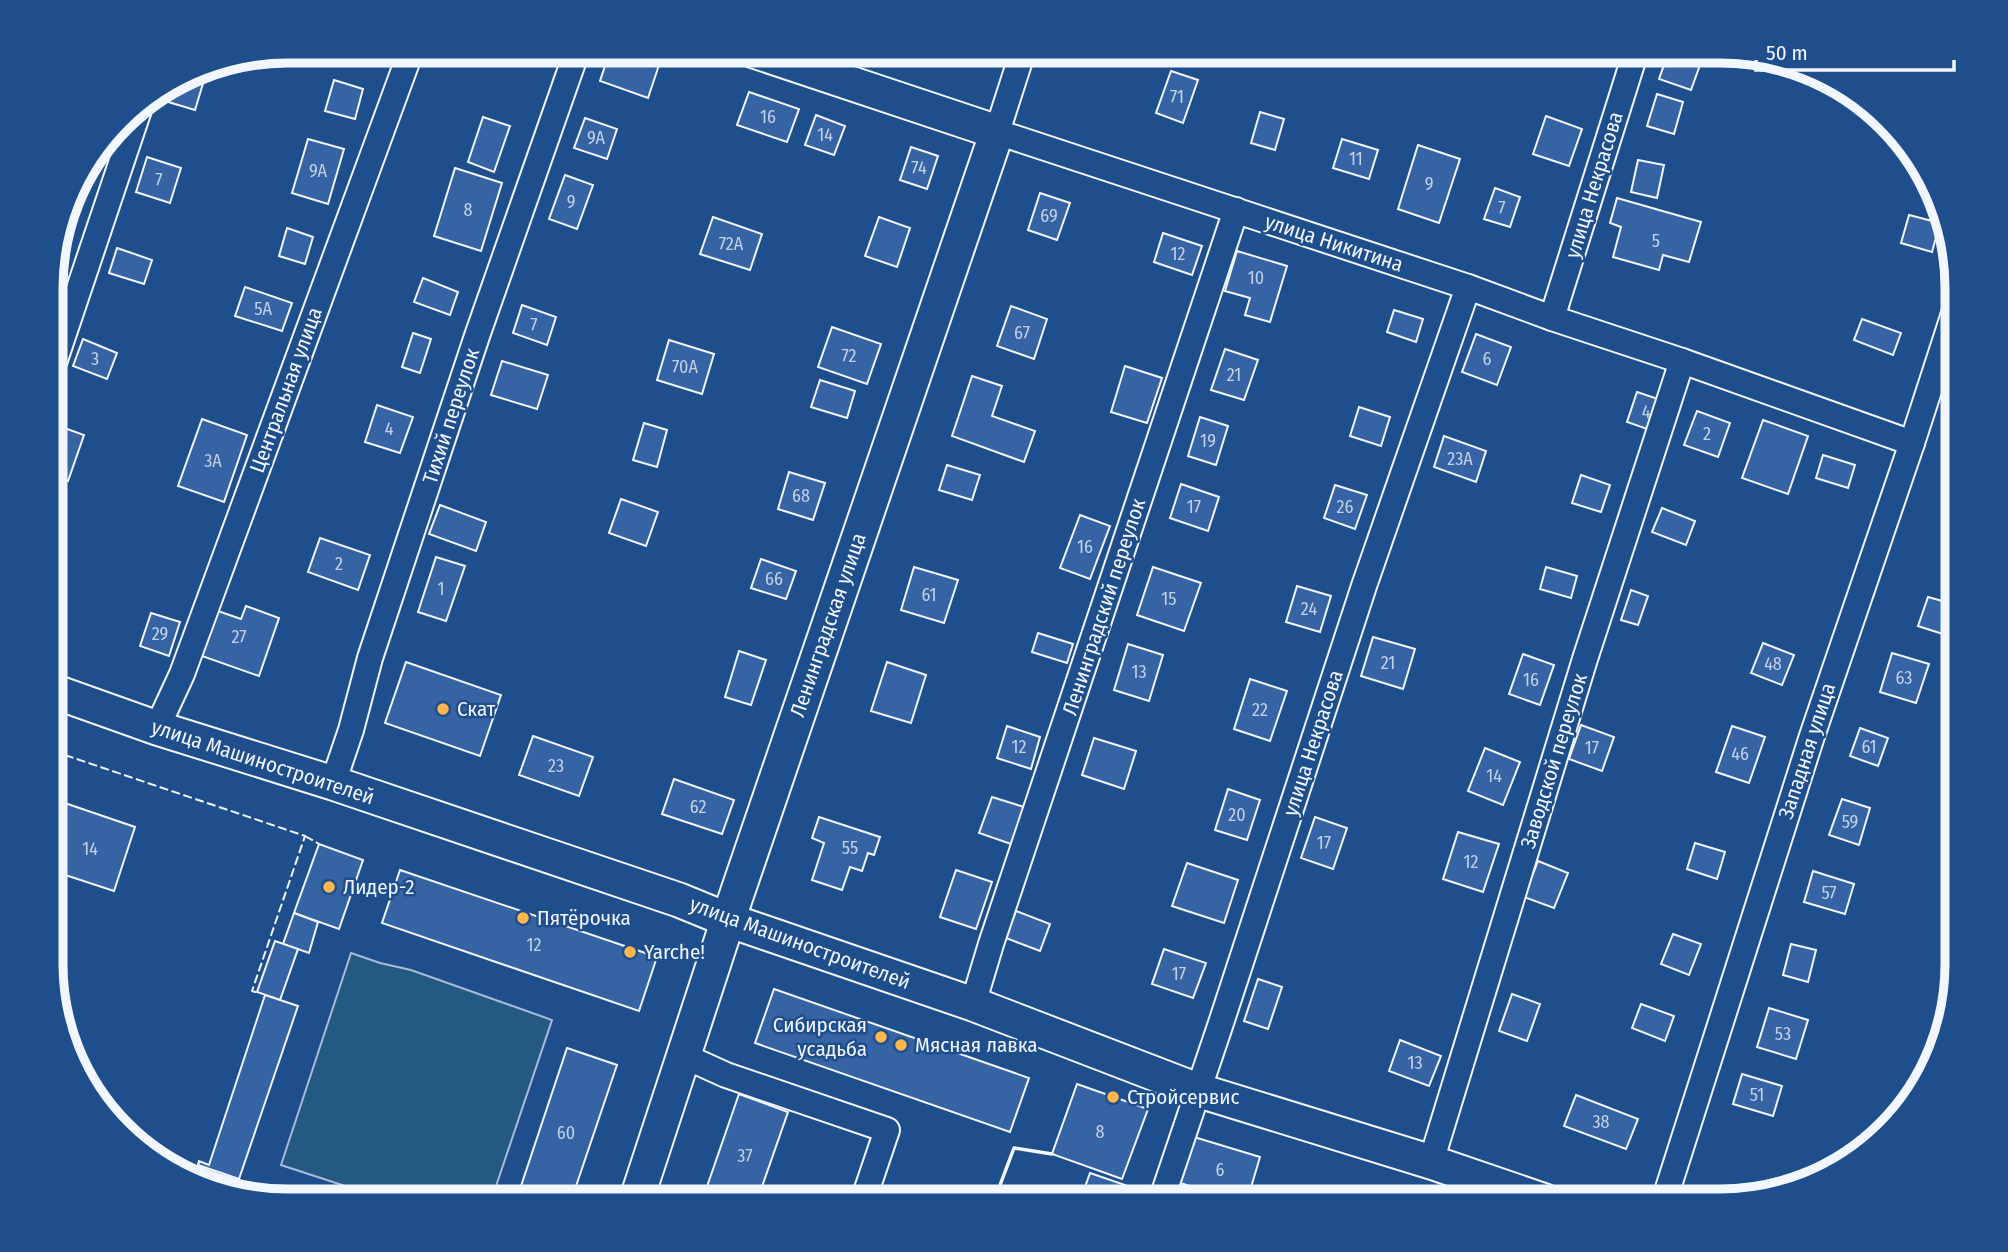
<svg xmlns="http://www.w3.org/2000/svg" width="2008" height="1252" viewBox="0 0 2008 1252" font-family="'Fira Sans Condensed',sans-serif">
<rect width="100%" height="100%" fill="#1f4e8c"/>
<!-- green -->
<polygon fill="#245a82" stroke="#a8bbd7" stroke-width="2" points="351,953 380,963 411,970 552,1020 491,1201 391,1201 281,1165"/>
<!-- building -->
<g fill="#3563a3" stroke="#f2f6ff" stroke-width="2">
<polygon points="513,51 537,51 535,58"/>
<polygon points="610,51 626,51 660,62 648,98 600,81"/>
<polygon points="1669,51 1705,51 1691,90 1659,79"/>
<polygon points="208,67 195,110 165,101 170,86 198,69"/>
<polygon points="1171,71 1198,80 1183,123 1156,113"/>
<polygon points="334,80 363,89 355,119 325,111"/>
<polygon points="749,92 799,109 787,142 737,125"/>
<polygon points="1657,94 1683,102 1674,134 1647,126"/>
<polygon points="1260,112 1284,119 1275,150 1251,143"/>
<polygon points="816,115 845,126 834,155 805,145"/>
<polygon points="1546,116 1582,129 1569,166 1533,154"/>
<polygon points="483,117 510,126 494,172 468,162"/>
<polygon points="585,118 617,129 607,159 574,148"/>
<polygon points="308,139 344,149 328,204 292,193"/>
<polygon points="1342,139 1378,150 1369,179 1333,168"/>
<polygon points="1418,145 1460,159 1439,223 1398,209"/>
<polygon points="911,147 938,156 927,189 900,180"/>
<polygon points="147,157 181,168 170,203 136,192"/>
<polygon points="1638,160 1664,165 1657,198 1631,192"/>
<polygon points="455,168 502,183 481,251 434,236"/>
<polygon points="565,175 593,185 577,229 549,219"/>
<polygon points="1495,188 1520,197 1510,227 1484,219"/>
<polygon points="1040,193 1070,203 1057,240 1028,230"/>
<polygon points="1617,198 1701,222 1689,262 1663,255 1659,270 1613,257 1621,227 1610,223"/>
<polygon points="1909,215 1940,223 1932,252 1901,243"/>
<polygon points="713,217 762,234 750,270 700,254"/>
<polygon points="879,217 910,228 897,267 865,256"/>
<polygon points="287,228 313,237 305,264 279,256"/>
<polygon points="1163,233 1202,246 1192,275 1154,262"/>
<polygon points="117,248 152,260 144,284 109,273"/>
<polygon points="1237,251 1287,266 1270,322 1245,315 1250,298 1225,291"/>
<polygon points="423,278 458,292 450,315 414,302"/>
<polygon points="245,287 292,303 282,331 235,316"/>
<polygon points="522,305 556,317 547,345 513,333"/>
<polygon points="1011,306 1047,319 1034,359 997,346"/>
<polygon points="1394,310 1423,319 1416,342 1387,332"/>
<polygon points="1862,319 1901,333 1893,355 1854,340"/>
<polygon points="832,327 881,344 867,384 818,367"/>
<polygon points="413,333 431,339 420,373 402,367"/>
<polygon points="1476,334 1511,347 1497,385 1462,372"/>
<polygon points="83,339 117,353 107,379 73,366"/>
<polygon points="669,340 714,354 702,394 657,380"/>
<polygon points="1225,349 1258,360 1244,400 1211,390"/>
<polygon points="502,361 548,375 537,409 491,395"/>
<polygon points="1125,366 1162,378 1147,423 1111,412"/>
<polygon points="972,376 1002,386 992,416 1035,431 1024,462 952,436"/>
<polygon points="820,380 855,391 847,418 811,407"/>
<polygon points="1637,392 1664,401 1653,431 1627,422"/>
<polygon points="377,405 413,417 400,453 365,442"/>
<polygon points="1359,407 1390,417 1381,446 1350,436"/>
<polygon points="1697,411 1730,423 1718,457 1684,445"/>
<polygon points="1200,417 1228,426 1216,465 1188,456"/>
<polygon points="202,419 247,435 224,502 178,486"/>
<polygon points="1763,420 1808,436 1788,494 1742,478"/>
<polygon points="644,423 667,430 657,467 633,460"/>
<polygon points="56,425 84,435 68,481 53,475 53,434"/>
<polygon points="1444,436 1486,451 1476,482 1434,467"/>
<polygon points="1823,455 1855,465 1848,488 1816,478"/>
<polygon points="947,465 980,475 972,500 939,490"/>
<polygon points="1956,468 1957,468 1957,492 1949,490"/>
<polygon points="789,472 825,483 813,520 778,509"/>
<polygon points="1581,475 1610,485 1601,512 1572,503"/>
<polygon points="1181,484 1219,497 1208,531 1170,518"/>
<polygon points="1335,485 1367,495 1355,529 1324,518"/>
<polygon points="621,499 658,512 646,546 609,533"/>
<polygon points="440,505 486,522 476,551 429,534"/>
<polygon points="1662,508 1695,521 1686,545 1652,532"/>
<polygon points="1080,515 1110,526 1090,579 1060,568"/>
<polygon points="320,538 370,555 358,590 308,572"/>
<polygon points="436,557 465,566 446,621 418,612"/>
<polygon points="761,559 796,571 786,599 751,588"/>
<polygon points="914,567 958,580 944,623 901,610"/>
<polygon points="1153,567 1201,583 1184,631 1137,615"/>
<polygon points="1546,567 1577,576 1571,598 1540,589"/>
<polygon points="1297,586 1331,596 1320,632 1286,622"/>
<polygon points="1631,590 1648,596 1638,625 1621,620"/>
<polygon points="1928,597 1957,605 1957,622 1952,637 1918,626"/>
<polygon points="246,606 279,618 259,676 199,655 215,610 241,619"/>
<polygon points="151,613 180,622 169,656 140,646"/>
<polygon points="1038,633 1073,644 1067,663 1032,652"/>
<polygon points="1373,637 1415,649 1403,689 1361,676"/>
<polygon points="1763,643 1794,655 1782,685 1751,673"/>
<polygon points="1128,644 1163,655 1149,701 1114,690"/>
<polygon points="739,651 766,660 751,705 725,697"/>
<polygon points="1892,653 1929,664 1916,703 1880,692"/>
<polygon points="1523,654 1554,665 1540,705 1509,694"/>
<polygon points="406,662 501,695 480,756 385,723"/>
<polygon points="887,662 926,675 911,723 871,711"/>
<polygon points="1250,679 1287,691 1270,741 1234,729"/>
<polygon points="1581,725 1614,737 1602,771 1569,759"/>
<polygon points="1007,726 1040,737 1031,769 997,758"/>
<polygon points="1732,726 1765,737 1749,783 1716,772"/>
<polygon points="1860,728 1888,738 1878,766 1850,756"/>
<polygon points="533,736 593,757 579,796 519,775"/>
<polygon points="1094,738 1136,751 1124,789 1082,775"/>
<polygon points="1485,748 1520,762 1503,805 1468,791"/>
<polygon points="674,779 734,800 722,834 662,814"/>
<polygon points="1228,789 1260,800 1247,840 1215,830"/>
<polygon points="992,797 1024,807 1011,844 979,833"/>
<polygon points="53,799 135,827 114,891 53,871"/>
<polygon points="1842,799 1870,808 1859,845 1829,835"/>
<polygon points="819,817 880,837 874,855 868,853 862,871 850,867 842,890 812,880 824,843 812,838"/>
<polygon points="1315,817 1347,828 1333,869 1301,858"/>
<polygon points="1458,832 1499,844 1483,892 1443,879"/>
<polygon points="1695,843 1725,852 1717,879 1687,869"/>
<polygon points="319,844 363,860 339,929 294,913"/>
<polygon points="1538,861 1568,873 1554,908 1524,897"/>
<polygon points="1187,863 1238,880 1224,923 1172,906"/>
<polygon points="400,870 657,957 639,1011 382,923"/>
<polygon points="956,870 992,882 976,929 940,917"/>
<polygon points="1813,871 1854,884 1845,914 1804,902"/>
<polygon points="1016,911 1050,924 1040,951 1006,938"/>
<polygon points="294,913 318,922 309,953 283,944"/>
<polygon points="1673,934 1701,944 1689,975 1661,964"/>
<polygon points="275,941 298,949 280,1000 257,992"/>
<polygon points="1791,944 1816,950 1808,982 1783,975"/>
<polygon points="1164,949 1206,963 1193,998 1152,984"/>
<polygon points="1258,979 1282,987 1268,1029 1244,1021"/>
<polygon points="774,989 1029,1078 1010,1132 755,1043"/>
<polygon points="1512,994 1540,1004 1527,1041 1499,1031"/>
<polygon points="265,995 298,1006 239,1179 198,1165 199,1161 209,1165"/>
<polygon points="1641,1004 1674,1016 1665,1041 1632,1028"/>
<polygon points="1769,1008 1808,1020 1796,1059 1757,1047"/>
<polygon points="1400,1040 1441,1056 1429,1086 1389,1071"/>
<polygon points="567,1048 617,1065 571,1201 516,1201"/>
<polygon points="1742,1074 1782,1086 1773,1116 1733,1104"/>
<polygon points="1077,1084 1148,1109 1122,1179 1052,1154"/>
<polygon points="739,1094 788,1112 757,1201 702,1201"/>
<polygon points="1576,1095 1638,1119 1626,1149 1564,1126"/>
<polygon points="1194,1137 1260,1157 1247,1201 1239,1201 1180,1183"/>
<polygon points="201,1169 225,1177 221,1190 198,1182"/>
<polygon points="1090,1173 1128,1186 1122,1201 1080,1201"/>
</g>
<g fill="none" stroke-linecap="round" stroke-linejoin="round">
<!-- street casing -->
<g stroke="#f2f6ff" stroke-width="28">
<g id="street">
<polyline points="1023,51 997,132 1468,287 1552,318 1682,361 1912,443"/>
<polyline points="1552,318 1636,51"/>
<polyline points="53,366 141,104"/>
<polyline points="157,728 182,674 411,51"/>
<polyline points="333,783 351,730 370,658 477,336 577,51"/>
<polyline points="973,1004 991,944 1236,210"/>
<polyline points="684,1056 726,1075 887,1130 863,1201"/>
<polyline points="1431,1162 1585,659 1682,361"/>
<polyline points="1161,1201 1221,1023 1364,586 1468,287"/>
<polyline points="1467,1201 1475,1177"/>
<polyline points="1664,1201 1812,736 1912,443 1957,304"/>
</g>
</g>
<!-- secondary casing -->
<g stroke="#f2f6ff" stroke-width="37">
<g id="secondary">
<polyline points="53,691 157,728 333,783 679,900 728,920 973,1004 1197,1090 1431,1162 1545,1201"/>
<polyline points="636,1201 728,920 997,132 754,51"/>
</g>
</g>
<!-- street -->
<use href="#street" stroke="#1f4e8c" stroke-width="24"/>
<!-- secondary -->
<use href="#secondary" stroke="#1f4e8c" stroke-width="33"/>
<!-- fence -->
<g stroke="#f2f6ff" stroke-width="2" stroke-dasharray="9 3.5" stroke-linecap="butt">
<polyline points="53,751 305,836 252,991 259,993"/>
<polyline points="305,836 319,844"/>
<polyline points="193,1180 199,1162"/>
</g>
<!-- wall -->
<polyline stroke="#f2f6ff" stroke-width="3.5" points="994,1201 1014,1148 1052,1154"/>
</g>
<!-- markers -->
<g fill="#ffb74d" stroke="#1f4e8c" stroke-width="2.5">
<circle cx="443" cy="709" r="7"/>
<circle cx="329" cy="887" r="7"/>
<circle cx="523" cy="918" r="7"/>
<circle cx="630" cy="952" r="7"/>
<circle cx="881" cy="1037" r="7"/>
<circle cx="901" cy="1045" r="7"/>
<circle cx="1113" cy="1097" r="7"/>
</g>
<g text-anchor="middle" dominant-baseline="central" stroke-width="5" stroke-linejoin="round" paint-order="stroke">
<!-- number labels -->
<g font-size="18" fill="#c3d1e8">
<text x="1177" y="97">71</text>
<text x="768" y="117">16</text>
<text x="825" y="135">14</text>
<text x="596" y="138">9А</text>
<text x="1356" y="159">11</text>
<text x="919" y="168">74</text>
<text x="318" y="171">9А</text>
<text x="159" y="180">7</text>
<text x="1429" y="184">9</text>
<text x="571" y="202">9</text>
<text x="1502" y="208">7</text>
<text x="468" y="210">8</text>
<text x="1049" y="216">69</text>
<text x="1656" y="241">5</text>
<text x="731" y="244">72А</text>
<text x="1178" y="254">12</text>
<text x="1256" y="278">10</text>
<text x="263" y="309">5А</text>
<text x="534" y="325">7</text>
<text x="1022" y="333">67</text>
<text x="849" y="356">72</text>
<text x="95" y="359">3</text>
<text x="1487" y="359">6</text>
<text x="685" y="367">70А</text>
<text x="1234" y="375">21</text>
<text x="1646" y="412">4</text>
<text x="389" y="429">4</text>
<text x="1707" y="434">2</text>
<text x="1208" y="441">19</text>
<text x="1460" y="459">23А</text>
<text x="213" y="461">3А</text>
<text x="801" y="496">68</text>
<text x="1194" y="507">17</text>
<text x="1345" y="507">26</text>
<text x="1085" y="547">16</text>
<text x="339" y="564">2</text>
<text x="774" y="579">66</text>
<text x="441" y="589">1</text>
<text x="929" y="595">61</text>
<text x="1169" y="599">15</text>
<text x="1309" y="609">24</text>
<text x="160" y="634">29</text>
<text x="239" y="637">27</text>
<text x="1388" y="663">21</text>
<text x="1773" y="664">48</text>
<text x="1139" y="672">13</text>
<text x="1904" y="678">63</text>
<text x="1531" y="680">16</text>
<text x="1260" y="710">22</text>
<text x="1019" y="747">12</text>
<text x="1869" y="747">61</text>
<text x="1592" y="748">17</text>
<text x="1740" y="754">46</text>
<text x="556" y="766">23</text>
<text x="1494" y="776">14</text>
<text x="698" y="807">62</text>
<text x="1237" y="815">20</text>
<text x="1850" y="822">59</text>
<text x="1324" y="843">17</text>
<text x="850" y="848">55</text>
<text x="90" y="849">14</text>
<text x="1471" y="862">12</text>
<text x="1829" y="893">57</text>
<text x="534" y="945">12</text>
<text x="1179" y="974">17</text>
<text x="1783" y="1034">53</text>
<text x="1415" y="1063">13</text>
<text x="1757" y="1095">51</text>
<text x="1601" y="1122">38</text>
<text x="1100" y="1132">8</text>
<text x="566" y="1133">60</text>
<text x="745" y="1156">37</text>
<text x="1220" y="1170">6</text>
</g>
<!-- street labels -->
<g font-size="21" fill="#f2f6ff" stroke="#1f4e8c">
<text transform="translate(1594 185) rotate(-73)">улица Некрасова</text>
<text transform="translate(1334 243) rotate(18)">улица Никитина</text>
<text transform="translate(286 390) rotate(-70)">Центральная улица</text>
<text transform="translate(451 416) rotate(-72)">Тихий переулок</text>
<text transform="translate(1104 607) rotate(-72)">Ленинградский переулок</text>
<text transform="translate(828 625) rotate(-71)">Ленинградская улица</text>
<text transform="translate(1313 743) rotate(-72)">улица Некрасова</text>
<text transform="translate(1807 751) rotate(-72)">Западная улица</text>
<text transform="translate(1554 761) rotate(-73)">Заводской переулок</text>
<text transform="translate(263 762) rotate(18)">улица Машиностроителей</text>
<text transform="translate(800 943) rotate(20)">улица Машиностроителей</text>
</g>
<!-- poi labels -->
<g font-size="21" fill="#f2f6ff" stroke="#1f4e8c" text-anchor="start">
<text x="457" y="709">Скат</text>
<text x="343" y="887">Лидер-2</text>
<text x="537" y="918">Пятёрочка</text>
<text x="644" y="952">Yarche!</text>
<text x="867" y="1025" text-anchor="end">Сибирская<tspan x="867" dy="24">усадьба</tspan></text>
<text x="915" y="1045">Мясная лавка</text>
<text x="1127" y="1097">Стройсервис</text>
</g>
</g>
<!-- crop -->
<path d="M0 0H2008V1252H0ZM288 63H1720A225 225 0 0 1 1945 288V964A225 225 0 0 1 1720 1189H288A225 225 0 0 1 63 964V288A225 225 0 0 1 288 63Z" fill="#1f4e8c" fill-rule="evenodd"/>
<path fill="none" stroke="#f2f6ff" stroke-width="9" d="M288 63H1720A225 225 0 0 1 1945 288V964A225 225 0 0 1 1720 1189H288A225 225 0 0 1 63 964V288A225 225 0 0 1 288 63Z"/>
<!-- scale -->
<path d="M1756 60v10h198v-10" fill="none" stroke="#f2f6ff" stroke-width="3.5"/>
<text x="1766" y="60" font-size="21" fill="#f2f6ff" stroke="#1f4e8c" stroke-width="5" paint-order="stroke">50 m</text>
</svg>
